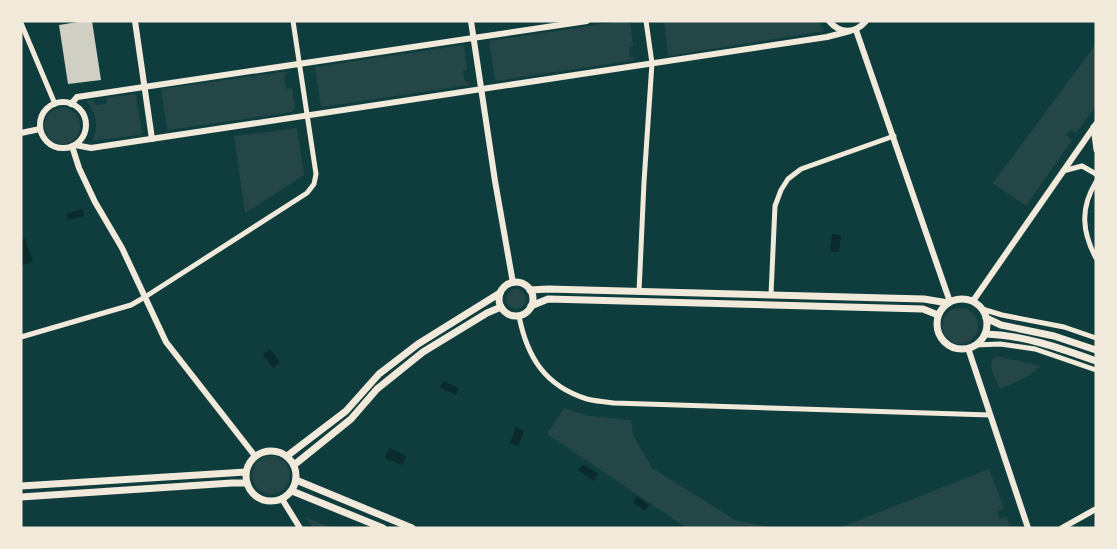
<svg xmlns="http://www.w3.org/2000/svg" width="1117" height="549" viewBox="0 0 1117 549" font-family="'Archivo Narrow',sans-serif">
<rect width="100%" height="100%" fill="#0f3d3e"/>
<!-- green -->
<g fill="#244646">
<polygon points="623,21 630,21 633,46 629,47 630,57 634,57 634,60 495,81 489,41"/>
<polygon points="664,21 818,21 824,31 668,56"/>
<polygon points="1096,44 1096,106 1076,133 1071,130 1066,135 1072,140 1026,206 993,183"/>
<polygon points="464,45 467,70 463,71 465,82 468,81 469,85 321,107 315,67"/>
<polygon points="290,71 284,74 286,89 292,88 295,109 292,112 167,130 161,89"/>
<path d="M133,94L136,95L142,133L139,135L92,141C99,127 97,112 86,101L94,100L95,105L107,104L106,98Z"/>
<circle cx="62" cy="126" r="18"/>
<polygon points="297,128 304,175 245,213 234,136"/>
<circle cx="516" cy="299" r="10"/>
<circle cx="960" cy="326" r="18"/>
<path d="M996,356L1041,366L1028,376L1000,389C996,379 985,364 996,356Z"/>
<polygon points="564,408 589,416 631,420 633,435 652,468 735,520 773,528 687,528 547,434"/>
<circle cx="271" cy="475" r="19"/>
<polygon points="989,469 1004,509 997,511 999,519 1007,517 1010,528 839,528"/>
<polygon points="305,517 332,528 313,528"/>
</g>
<!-- water -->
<g fill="#0a2a2b">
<polygon points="82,209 84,216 68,220 66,214"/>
<polygon points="832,234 841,235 839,252 830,251"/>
<polygon points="25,239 33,262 22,265 21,240"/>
<polygon points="270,349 280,362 273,368 263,355"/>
<polygon points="443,381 459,388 456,395 440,388"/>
<polygon points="516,427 524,431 518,446 510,443"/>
<polygon points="389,448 406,456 402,465 385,458"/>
<polygon points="583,464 598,474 594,481 578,470"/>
<polygon points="638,497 649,505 645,511 634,503 634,499"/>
</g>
<!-- building -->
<polygon fill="#cfcfc3" points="84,21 92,21 101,80 68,84 59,25"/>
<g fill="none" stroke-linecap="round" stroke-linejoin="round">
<!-- minor -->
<g stroke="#f1e9da" stroke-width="5">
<polyline points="21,23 55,104"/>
<polyline points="1093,127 1096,150"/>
<polyline points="1063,171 1082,166 1096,174"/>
<path d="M1096,182C1080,208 1082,232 1096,258"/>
<polyline points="639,292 644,182 652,63 646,21"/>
<polyline points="771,294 775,206 781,190 788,179 801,169 894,136"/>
<polyline points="982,309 1002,315 1064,327 1096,338"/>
<path d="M519,316C527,357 545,386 587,399C595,401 605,402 614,403L990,415"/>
<polyline points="21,337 131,305 145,297 307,193 314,184 316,174 293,21"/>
<polyline points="975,345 1000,344 1035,349 1096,370"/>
</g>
<!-- tertiary -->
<g stroke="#f1e9da" stroke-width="6">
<polyline points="135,21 152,139"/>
<polyline points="471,21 495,181 513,283"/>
<path d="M829,21C840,34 855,34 866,21"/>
<polyline points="856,30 950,302"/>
<circle cx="63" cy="125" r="23"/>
<polyline points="71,104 77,97 587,21"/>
<polyline points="21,133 40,129"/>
<polyline points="75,145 91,148 827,37 850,31"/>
<polyline points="72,146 79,168 95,202 122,248 166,342 255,456"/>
<polyline points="973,301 1096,124"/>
<polyline points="968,348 1028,528"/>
<polyline points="282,499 300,528"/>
<polyline points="1062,528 1096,509"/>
</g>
<!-- secondary -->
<g stroke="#f1e9da" stroke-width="7">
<circle cx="516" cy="299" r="17"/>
<polyline points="530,290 548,289 924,299 948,303"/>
<circle cx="962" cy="324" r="25"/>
<polyline points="531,306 548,299 923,309 938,315"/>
<polyline points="986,318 1001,325 1054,336 1096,350"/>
<path d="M985,334C1023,335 1060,348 1096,361"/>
<circle cx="271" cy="476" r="25"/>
<polyline points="287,456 346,411 379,374 418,344 500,293"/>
<polyline points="294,465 351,419 377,389 423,352 487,313 501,307"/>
<polyline points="296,480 412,528"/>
<polyline points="21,486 246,472"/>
<polyline points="292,491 383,528"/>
<polyline points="21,497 232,483 247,483"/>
</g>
</g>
<!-- border -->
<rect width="1117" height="549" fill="none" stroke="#f1e9da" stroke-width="45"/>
</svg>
